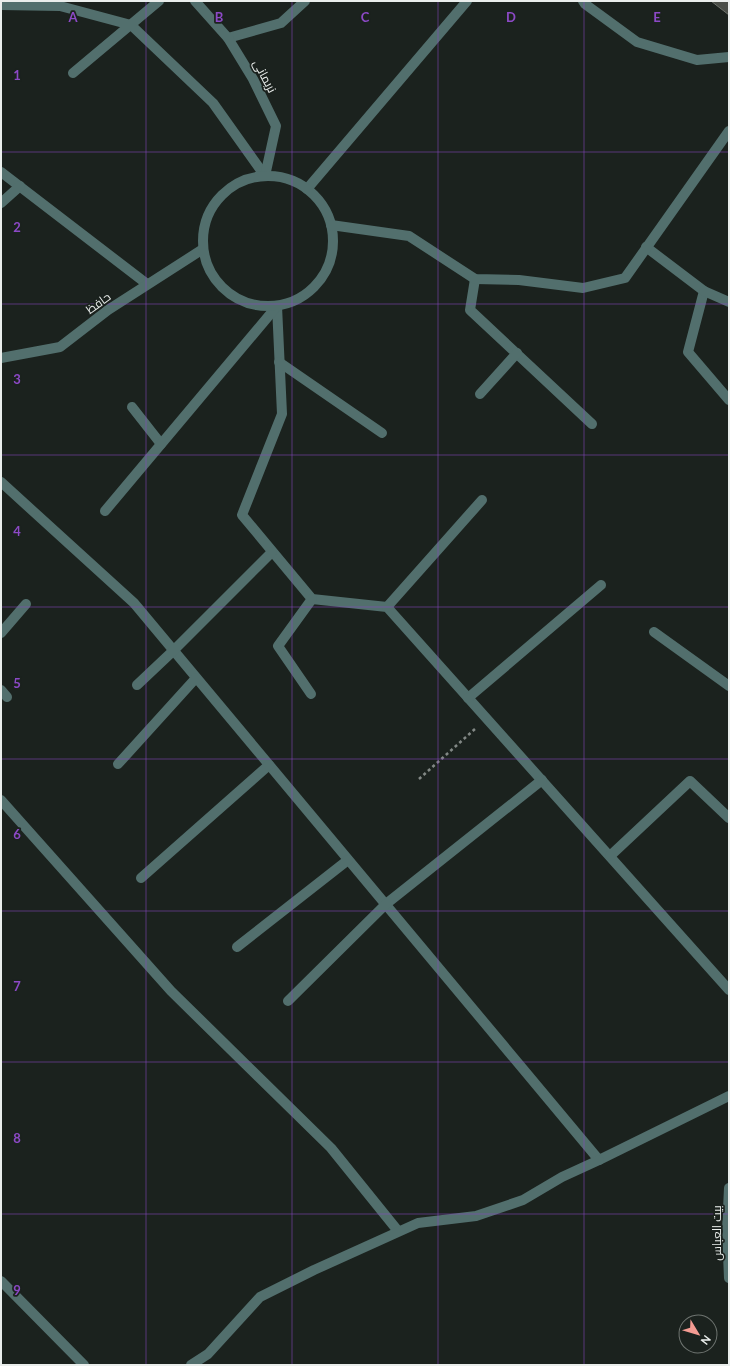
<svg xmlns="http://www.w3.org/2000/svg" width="730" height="1366" viewBox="0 0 730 1366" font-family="Lato,Cairo,sans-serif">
<rect width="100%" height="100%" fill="#1b221e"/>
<!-- building -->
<polygon fill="#4a4e48" stroke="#6e736c" points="711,1 729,1 729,15"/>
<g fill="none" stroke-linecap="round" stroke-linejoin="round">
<!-- path -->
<polyline stroke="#828885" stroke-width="2.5" stroke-dasharray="3 3" stroke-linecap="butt" points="419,779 475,729"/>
<!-- minor -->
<g stroke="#526f6d" stroke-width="10">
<polyline points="583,1 585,4 637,42 697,60 729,57"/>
<polyline points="1,5 60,6 131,25 213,103 265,176"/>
<polyline points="228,38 281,23 305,1"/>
<polyline points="73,73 159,1"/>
<polyline points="1,172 147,284"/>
<polyline points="307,189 467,1"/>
<polyline points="1,203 20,186"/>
<polyline points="646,247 704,291 688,352 729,400"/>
<polyline points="475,279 470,310 592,424"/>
<polyline points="704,291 729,302"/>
<polyline points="277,306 282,414 242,515 312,599 387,607 729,990"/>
<polyline points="1,358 60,347 108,310 203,249"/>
<polyline points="279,362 382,433"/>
<polyline points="480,394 517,353"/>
<polyline points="132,407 161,444"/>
<polyline points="1,482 134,603 599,1160 729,1096"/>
<polyline points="105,511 277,306"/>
<polyline points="387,607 482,500"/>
<polyline points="654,632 729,686"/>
<polyline points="1,633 26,604"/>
<polyline points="137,685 173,651 272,552"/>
<polyline points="1,690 7,697"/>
<polyline points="311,694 278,646 312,599"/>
<polyline points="468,698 601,585"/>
<polyline points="118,764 196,678"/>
<polyline points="1,800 171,991 331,1148 398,1231"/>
<polyline points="610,856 690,781 729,818"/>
<polyline points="141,878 269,765"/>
<polyline points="237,947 348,860"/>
<polyline points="288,1001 386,904 542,780"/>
<polyline points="1,1281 84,1365"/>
<polyline points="191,1365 208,1354 260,1297 314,1270 418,1223 476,1216 523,1200 562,1177 599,1160"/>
</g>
<!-- tertiary -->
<g stroke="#526f6d" stroke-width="10">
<polyline points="195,1 228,38 253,79 276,126 265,176"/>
<circle cx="268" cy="241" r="65"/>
<polyline points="331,225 409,236 475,279 519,280 583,288 625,278 729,131"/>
<polyline points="729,1188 727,1231 729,1278"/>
</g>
</g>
<!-- grid -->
<path fill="none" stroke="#8c49c6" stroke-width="1" stroke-opacity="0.55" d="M146,1V1365M292,1V1365M438,1V1365M584,1V1365M1,152H729M1,304H729M1,455H729M1,607H729M1,759H729M1,911H729M1,1062H729M1,1214H729"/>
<g text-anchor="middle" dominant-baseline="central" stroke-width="3.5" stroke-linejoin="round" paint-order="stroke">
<!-- street labels -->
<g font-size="12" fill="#eaeeec" stroke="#1b221e">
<text transform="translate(265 76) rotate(62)">نریمانی</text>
<text transform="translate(98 303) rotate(-36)">حافظ</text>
<text transform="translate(716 1233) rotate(-90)">بیت العباس</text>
</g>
</g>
<g font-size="13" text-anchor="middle" font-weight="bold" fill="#8c49c6" stroke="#1b221e" stroke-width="3.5" stroke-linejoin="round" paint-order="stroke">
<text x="73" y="22">A</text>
<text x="219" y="22">B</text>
<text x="365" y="22">C</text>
<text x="511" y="22">D</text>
<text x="657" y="22">E</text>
<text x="17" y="80">1</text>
<text x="17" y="232">2</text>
<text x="17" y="384">3</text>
<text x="17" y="536">4</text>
<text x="17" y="688">5</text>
<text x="17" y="839">6</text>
<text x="17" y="991">7</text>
<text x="17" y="1143">8</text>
<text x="17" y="1295">9</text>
</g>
<!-- border -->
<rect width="730" height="1366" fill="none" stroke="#eaeeec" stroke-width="4"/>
<!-- north arrow -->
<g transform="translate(698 1334) rotate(128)"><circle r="19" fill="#1b221e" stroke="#6e7470"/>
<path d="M0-3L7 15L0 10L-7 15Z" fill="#f59c93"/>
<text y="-6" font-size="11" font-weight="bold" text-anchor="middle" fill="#eaeeec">N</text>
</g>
</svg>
